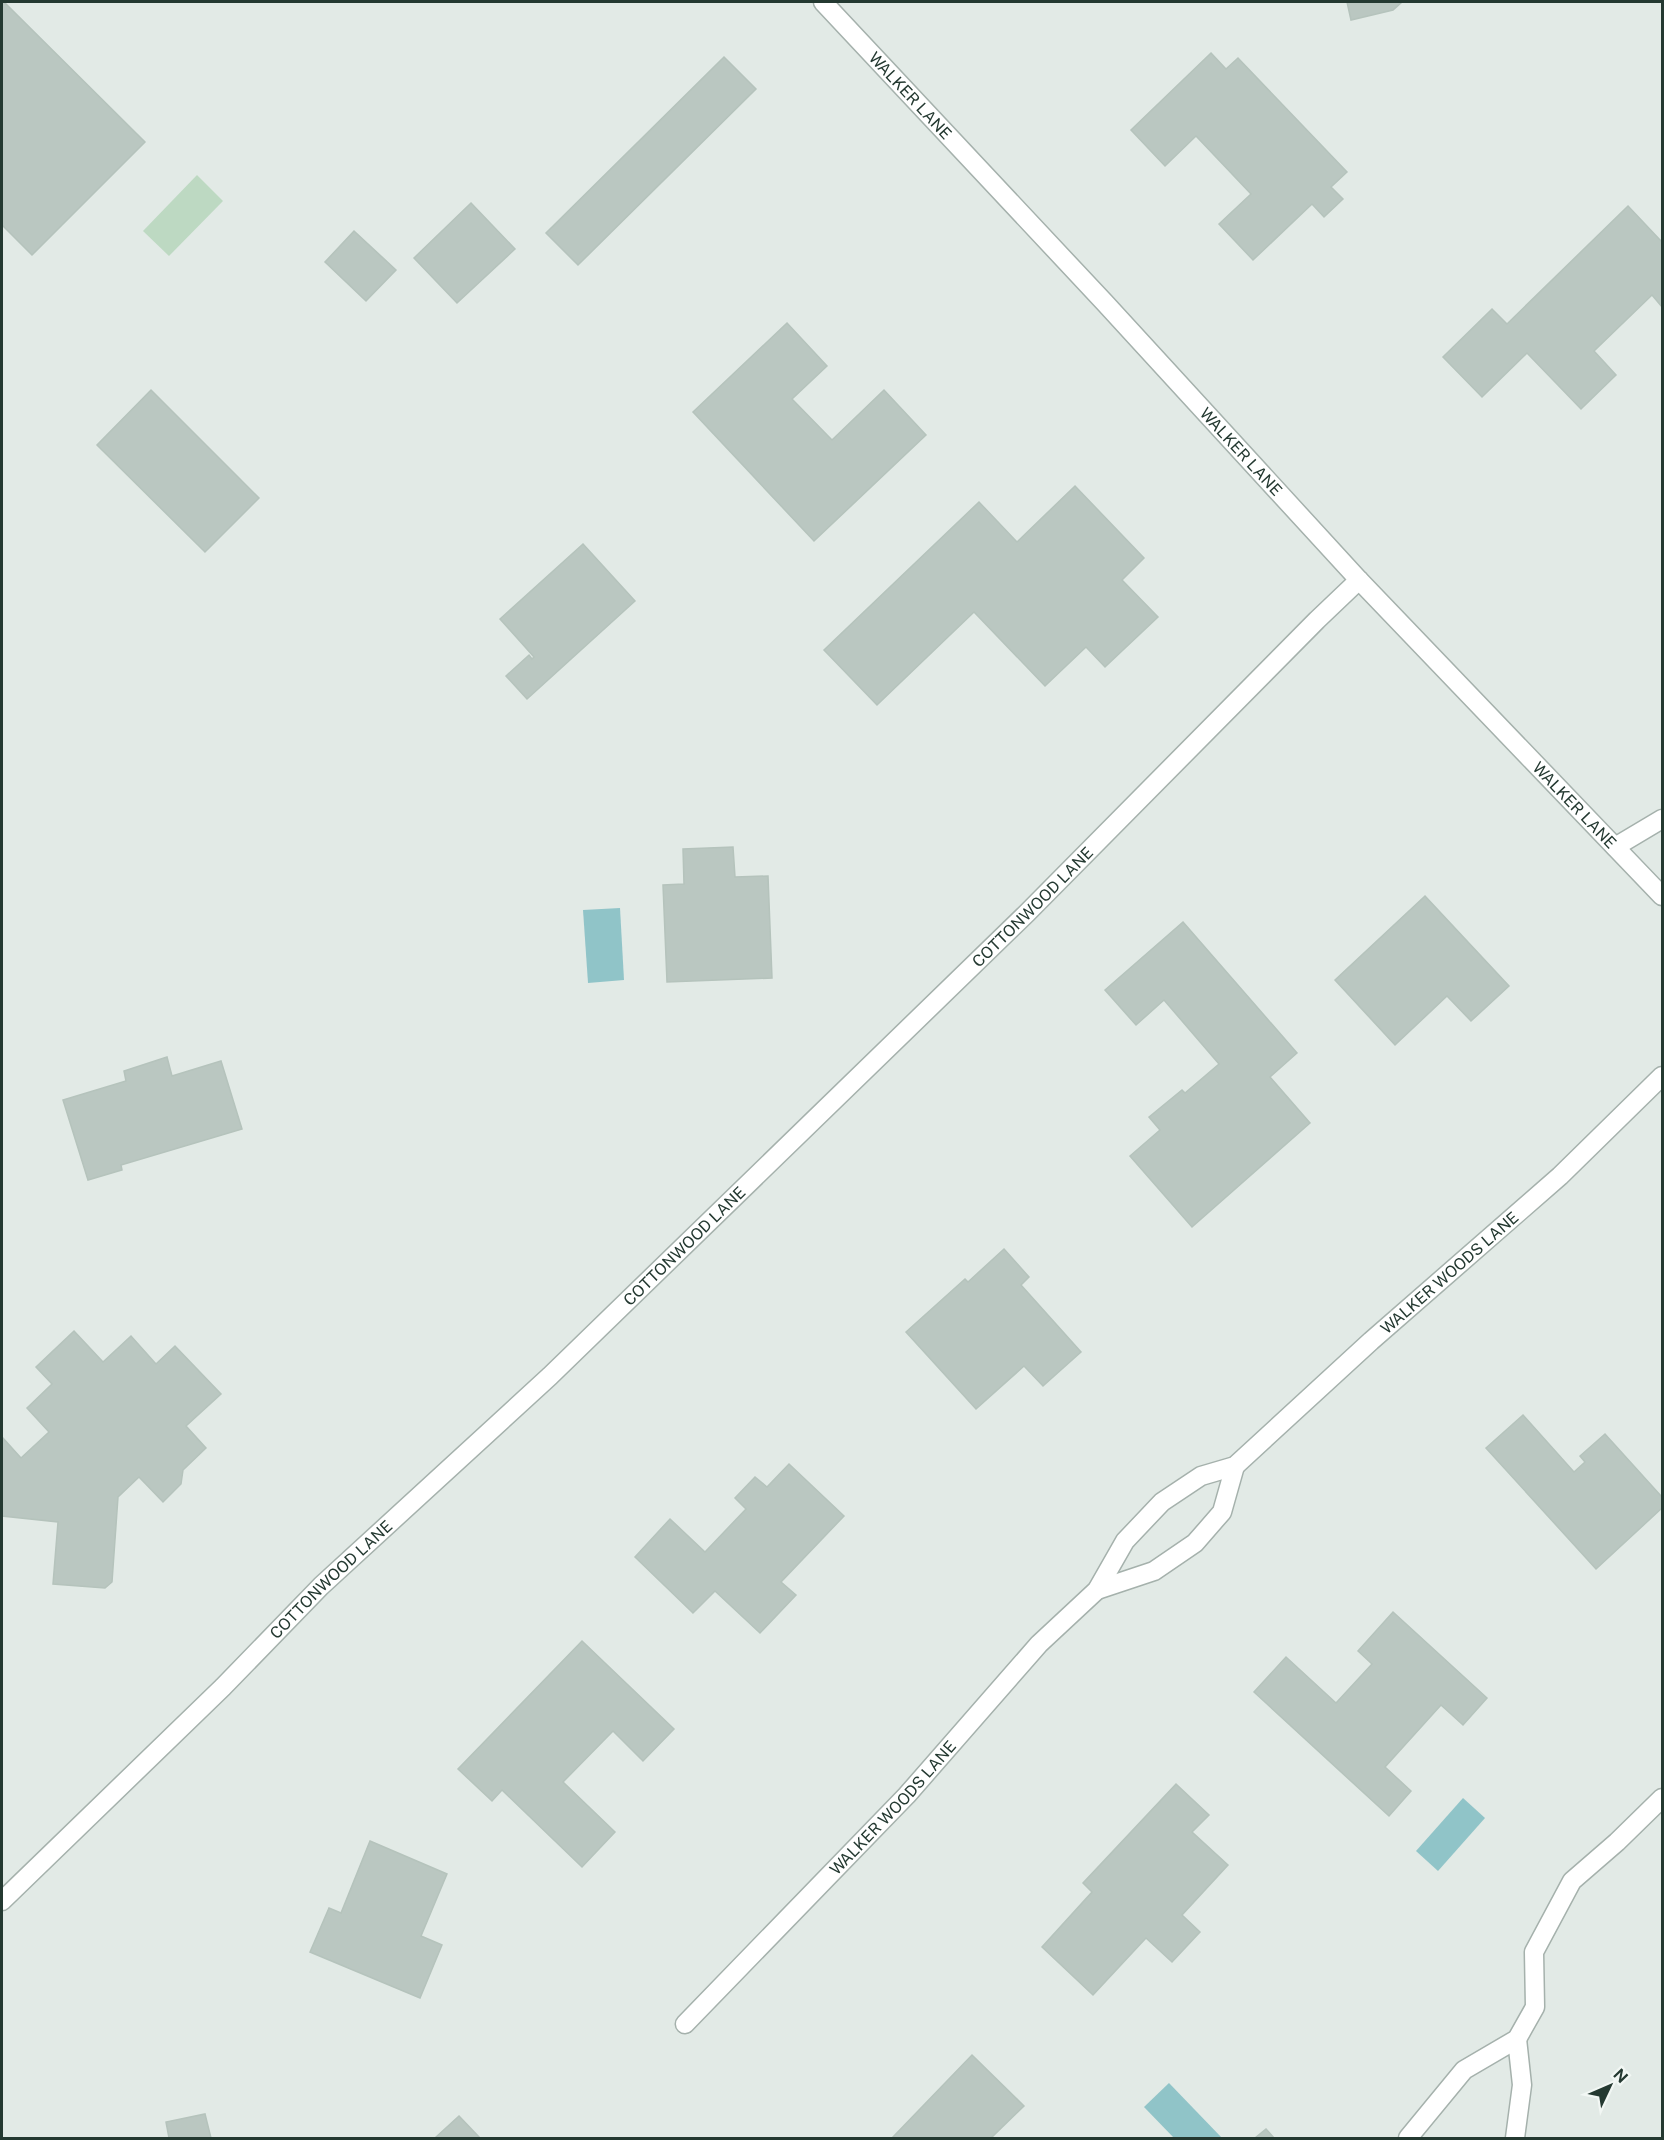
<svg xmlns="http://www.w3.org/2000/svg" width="1664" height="2140" viewBox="0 0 1664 2140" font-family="'Public Sans',sans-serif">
<rect width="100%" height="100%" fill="#e2eae6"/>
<!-- green -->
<polygon fill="#bdd9c2" points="197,175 223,201 169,256 143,231"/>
<!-- water -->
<g fill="#90c4c8">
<polygon points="620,908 624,980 588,983 583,910"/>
<polygon points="1463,1798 1485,1818 1438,1871 1416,1851"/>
<polygon points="1169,2083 1222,2138 1174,2138 1144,2107"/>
</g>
<!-- building -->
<g fill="#bac7c1" stroke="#b5c3bc" stroke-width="1.5">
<polygon points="2,2 4,2 145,142 32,255 2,225"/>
<polygon points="1347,2 1402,2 1393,10 1351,20"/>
<polygon points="1211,53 1226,69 1238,58 1347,172 1331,187 1343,199 1324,217 1312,204 1253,260 1219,224 1251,194 1196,136 1165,166 1131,130"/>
<polygon points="724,57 756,89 578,265 546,233"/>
<polygon points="471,203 515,249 457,303 414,258"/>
<polygon points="1628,206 1662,242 1662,307 1652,295 1594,351 1616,375 1581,409 1527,353 1482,397 1443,357 1492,309 1507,324"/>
<polygon points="354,231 396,270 366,301 325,262"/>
<polygon points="787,323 827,366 792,399 832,440 884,390 926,435 814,541 693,412"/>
<polygon points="151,390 259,498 205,552 97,445"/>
<polygon points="1075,486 1144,558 1122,580 1158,617 1105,667 1086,647 1045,686 974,612 877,705 824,650 979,502 1017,542"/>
<polygon points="583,544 635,601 527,699 506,676 529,655 532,659 534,657 500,619"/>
<polygon points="733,847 735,877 768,876 772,978 667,982 663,885 684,884 683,849"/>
<polygon points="1425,896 1509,986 1471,1021 1447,996 1395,1045 1335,980"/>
<polygon points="1183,922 1297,1053 1270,1077 1310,1123 1192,1227 1130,1156 1160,1130 1149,1117 1182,1090 1185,1093 1219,1064 1164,1000 1136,1025 1105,990"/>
<polygon points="167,1057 172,1076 221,1061 242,1129 121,1165 122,1170 88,1180 63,1100 126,1081 124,1071"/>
<polygon points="1004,1249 1029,1277 1021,1285 1081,1352 1043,1386 1024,1366 976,1409 906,1332 965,1279 968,1282"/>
<polygon points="74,1331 103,1362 131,1336 156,1364 175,1346 221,1394 186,1426 206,1448 183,1470 181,1484 163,1502 139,1477 118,1497 112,1582 105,1588 53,1584 58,1522 2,1516 2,1437 21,1458 49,1432 27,1408 52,1384 36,1367"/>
<polygon points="1523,1415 1574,1472 1585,1462 1580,1456 1605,1434 1662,1497 1662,1508 1596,1569 1486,1448"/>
<polygon points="789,1464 844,1516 781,1582 796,1595 760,1633 715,1591 693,1613 635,1557 670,1519 705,1552 746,1509 735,1498 755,1477 767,1487"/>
<polygon points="1393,1612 1487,1698 1463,1725 1441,1705 1385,1767 1411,1791 1389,1816 1254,1692 1286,1657 1336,1703 1372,1664 1358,1651"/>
<polygon points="582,1641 674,1729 643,1761 613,1731 563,1782 615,1832 582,1867 502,1790 492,1801 458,1769"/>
<polygon points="1176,1784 1209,1815 1192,1832 1228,1865 1182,1915 1200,1932 1172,1962 1146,1938 1093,1995 1042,1947 1092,1892 1083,1883"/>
<polygon points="370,1841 447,1874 421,1936 442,1945 420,1998 310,1952 329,1908 341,1913"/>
<polygon points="972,2055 1024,2106 991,2138 892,2138"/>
<polygon points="205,2114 211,2138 169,2138 166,2122"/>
<polygon points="459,2116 480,2138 435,2138"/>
<polygon points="1266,2129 1274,2138 1255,2138"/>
</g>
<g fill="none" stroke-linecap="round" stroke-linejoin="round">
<!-- minor casing -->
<g stroke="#a5b1ac" stroke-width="21">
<g id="minor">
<path id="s1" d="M823,2L1105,303L1359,580L1662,896"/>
<polyline points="1615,847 1662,819"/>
<polyline points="1097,1590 1154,1571 1195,1543 1222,1512 1235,1466"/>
<path id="s2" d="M2,1901L223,1687L321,1586L550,1376L1027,913L1317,620L1359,580"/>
<path id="s3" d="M685,2024L907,1795L1039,1644L1097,1590L1125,1541L1162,1502L1201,1476L1235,1466L1371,1341L1560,1176L1662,1076"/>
<polyline points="1408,2138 1464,2070 1517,2039 1535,2007 1534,1952 1572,1881 1617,1842 1662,1798"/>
<polyline points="1515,2138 1522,2085 1517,2039"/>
</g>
</g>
<!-- minor -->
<use href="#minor" stroke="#fff" stroke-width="18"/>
</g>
<g text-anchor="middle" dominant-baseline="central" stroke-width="5" stroke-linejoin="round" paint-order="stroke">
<!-- street labels -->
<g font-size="16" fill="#243931" stroke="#f2f7f4">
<text stroke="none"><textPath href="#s1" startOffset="128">WALKER LANE</textPath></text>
<text stroke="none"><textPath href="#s1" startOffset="614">WALKER LANE</textPath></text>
<text stroke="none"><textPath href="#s1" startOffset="1100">WALKER LANE</textPath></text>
<text stroke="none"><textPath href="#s2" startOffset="1432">COTTONWOOD LANE</textPath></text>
<text stroke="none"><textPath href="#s2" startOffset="946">COTTONWOOD LANE</textPath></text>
<text stroke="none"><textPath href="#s3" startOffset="1080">WALKER WOODS LANE</textPath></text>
<text stroke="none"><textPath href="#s2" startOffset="460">COTTONWOOD LANE</textPath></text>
<text stroke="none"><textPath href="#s3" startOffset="300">WALKER WOODS LANE</textPath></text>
</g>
</g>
<!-- border -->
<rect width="1664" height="2140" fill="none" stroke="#243931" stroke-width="6"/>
<!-- north arrow -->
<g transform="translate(1610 2086) rotate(46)" stroke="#f2f7f4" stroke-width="4.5" paint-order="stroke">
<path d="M0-4.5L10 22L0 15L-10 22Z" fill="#243931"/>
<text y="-9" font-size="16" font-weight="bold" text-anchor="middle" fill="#243931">N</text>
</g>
</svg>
